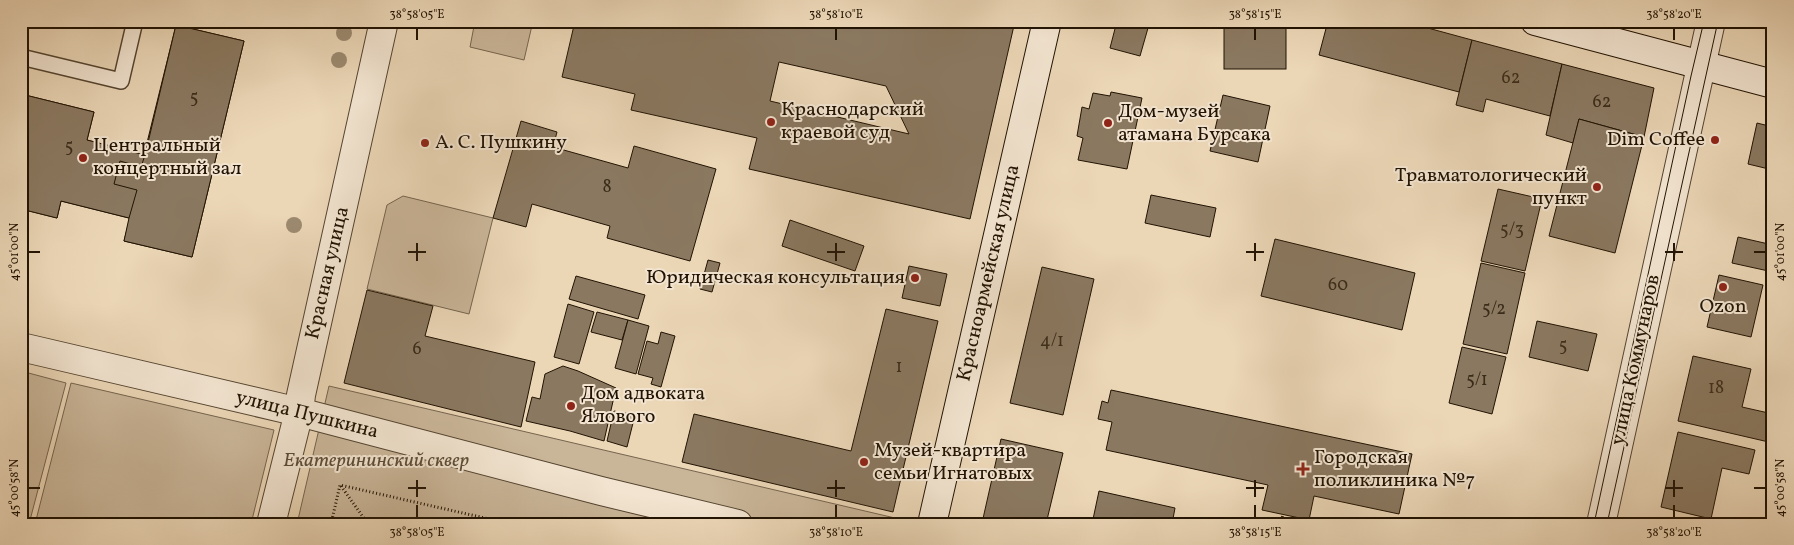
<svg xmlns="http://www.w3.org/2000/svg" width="1794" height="545" viewBox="0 0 1794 545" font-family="Vollkorn,serif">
<rect width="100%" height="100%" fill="#ebd6b6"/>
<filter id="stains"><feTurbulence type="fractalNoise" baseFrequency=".004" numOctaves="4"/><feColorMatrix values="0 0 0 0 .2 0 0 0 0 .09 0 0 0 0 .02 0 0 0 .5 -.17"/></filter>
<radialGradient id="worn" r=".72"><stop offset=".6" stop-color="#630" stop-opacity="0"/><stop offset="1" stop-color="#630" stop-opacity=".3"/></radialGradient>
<!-- green -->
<g fill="#c9b598" stroke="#75644e">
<polygon points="475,21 533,21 524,60 470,47"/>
<polygon points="403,196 493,218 469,314 367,289 387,205"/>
<polygon points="21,371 66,383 29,524 21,524"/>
<polygon points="71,383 274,430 251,524 35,524"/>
<polygon points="329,386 895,518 896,524 297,524"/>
</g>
<!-- building -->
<g fill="#8a7860" stroke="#211303" fill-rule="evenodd">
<path d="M575,21H1015L970,219L749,169L757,138L631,110L635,94L562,77ZM779,62L886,86L909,134L770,101Z"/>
<polygon points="1117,21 1150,21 1140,56 1110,48"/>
<rect x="1224" y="21" width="62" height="48"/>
<polygon points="1328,21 1402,21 1472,40 1459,92 1319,55"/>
<polygon points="176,25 244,41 192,257 124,241 137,190 114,184 120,161 141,167"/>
<polygon points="176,25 244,41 192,257 124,241 129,218 61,201 57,218 21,209 21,94 94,112 87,140 145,155"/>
<polygon points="1472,40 1562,64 1550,116 1486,99 1483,112 1456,105"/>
<polygon points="1562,64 1654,88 1644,137 1579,119 1573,143 1546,135"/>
<polygon points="1111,92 1142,98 1127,169 1078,160 1083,138 1077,136 1082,107 1089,109 1093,93 1110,96"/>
<polygon points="21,94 94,112 87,140 145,155 141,167 120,161 114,184 137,190 129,218 61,201 57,218 21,209"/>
<polygon points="1223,95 1270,106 1258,162 1210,151"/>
<polygon points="1579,119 1644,137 1615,253 1549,236"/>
<polygon points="521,121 557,132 553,147 628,168 634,146 716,169 690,261 607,238 610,226 532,204 526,227 493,218"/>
<polygon points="1757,123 1773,127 1773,170 1748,164"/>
<polygon points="1498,189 1542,199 1525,271 1481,261"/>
<polygon points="1151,195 1216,208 1210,237 1145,223"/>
<polygon points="790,220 864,246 855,271 782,246"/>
<polygon points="1738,237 1773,245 1773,272 1732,263"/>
<polygon points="1275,239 1415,273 1402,330 1261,296"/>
<polygon points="708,260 720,263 712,292 700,289"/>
<polygon points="1481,263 1525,273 1507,354 1463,344"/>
<polygon points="909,266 947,274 940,306 902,298"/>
<polygon points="1042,267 1094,279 1063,415 1010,403"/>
<polygon points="1719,275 1763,285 1751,337 1707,327"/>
<polygon points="576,276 645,295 638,319 569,299"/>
<polygon points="367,290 433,306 425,336 535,362 521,427 344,383"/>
<polygon points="568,304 594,312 579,364 554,357"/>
<polygon points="886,309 938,321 893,512 682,462 694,414 851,451"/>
<polygon points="597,312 628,320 622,340 591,332"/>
<polygon points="628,320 649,326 636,374 615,368"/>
<polygon points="1537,321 1597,334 1588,371 1529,357"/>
<polygon points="661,332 675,336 661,387 651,384 653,378 638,374 647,341 658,344"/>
<polygon points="1462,347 1506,357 1492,414 1449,403"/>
<polygon points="1693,356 1751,369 1742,407 1773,414 1773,443 1678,421"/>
<polygon points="563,366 578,371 616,388 604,441 570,431 526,421 532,397 540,399 545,374"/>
<polygon points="1111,390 1412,454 1399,514 1314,496 1309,520 1262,510 1268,485 1106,450 1112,422 1098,419 1102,401 1108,403"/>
<polygon points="614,411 635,415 627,447 607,441"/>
<polygon points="1678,432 1755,450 1749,474 1722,468 1711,519 1661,507"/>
<polygon points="1001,439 1063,453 1046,524 982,523"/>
<polygon points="1099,491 1175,508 1172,524 1092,524"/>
<polygon points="1654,520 1670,524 1653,524"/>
</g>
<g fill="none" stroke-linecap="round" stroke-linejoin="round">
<!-- lane casing -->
<g stroke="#544430" stroke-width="18">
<polyline id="lane" points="21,57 121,81 135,21"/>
</g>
<!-- street casing -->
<g stroke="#544430" stroke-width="30">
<g id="street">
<polyline points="21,347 299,412 601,491 738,524"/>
<polyline points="271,524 299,412 301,395 384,21"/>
<polyline points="1601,524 1711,21"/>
</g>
</g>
<!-- secondary casing -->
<g stroke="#211303" stroke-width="30">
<g id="secondary">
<polyline points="1535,21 1773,84"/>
<polyline points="932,524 1047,21"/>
</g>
</g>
<!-- path -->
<g stroke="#211303" stroke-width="3" stroke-dasharray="1 2.5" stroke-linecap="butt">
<polyline points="341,486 368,524"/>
<polyline points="331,524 340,485 511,524"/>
<polyline points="1281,524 1283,514"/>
</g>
<!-- lane -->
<use href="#lane" stroke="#f2e4d0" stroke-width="15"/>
<!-- street -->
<use href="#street" stroke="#f2e4d0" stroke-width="28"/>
<!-- secondary -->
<use href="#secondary" stroke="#f2e4d0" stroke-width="28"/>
<!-- tram -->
<g stroke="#211303" stroke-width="1">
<polyline points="1594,524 1691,76 1704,21"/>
<polyline points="1607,524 1718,21"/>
</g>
</g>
<!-- trees -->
<g fill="#9c8a70">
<circle cx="344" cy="33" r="8"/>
<circle cx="339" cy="60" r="8"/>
<circle cx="294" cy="225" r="8"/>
</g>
<!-- ticks -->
<path fill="none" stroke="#211303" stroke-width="2" d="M417,28V40M836,28V40M1255,28V40M1674,28V40M417,243V261M836,243V261M1255,243V261M1674,243V261M28,252H40M408,252H426M827,252H845M1246,252H1264M1665,252H1683M1754,252H1766M417,480V497M836,480V497M1255,480V497M1674,480V497M28,488H40M408,488H426M827,488H845M1246,488H1264M1665,488H1683M1754,488H1766M417,505V518M836,505V518M1255,505V518M1674,505V518"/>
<!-- markers -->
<g fill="#8f2418" stroke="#f2e4d0" stroke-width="2">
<circle cx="771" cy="122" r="5"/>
<circle cx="1108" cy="123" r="5"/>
<circle cx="1715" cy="140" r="5"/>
<circle cx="425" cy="143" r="5"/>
<circle cx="83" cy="158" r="5"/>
<circle cx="1597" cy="187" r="5"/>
<circle cx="915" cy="278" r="5"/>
<circle cx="1723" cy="287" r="5"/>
<circle cx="571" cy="406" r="5"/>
<circle cx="864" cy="462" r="5"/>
<path d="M1300.5 461.5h5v5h5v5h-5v5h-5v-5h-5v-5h5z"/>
</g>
<g text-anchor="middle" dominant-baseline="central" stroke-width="4" stroke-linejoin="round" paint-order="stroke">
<!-- number labels -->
<g font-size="18" fill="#3b2c1a">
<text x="1511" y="78">62</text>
<text x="194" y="98">5</text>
<text x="1602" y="102">62</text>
<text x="69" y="147">5</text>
<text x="607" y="187">8</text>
<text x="1512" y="230">5/3</text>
<text x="1338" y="285">60</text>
<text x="1494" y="309">5/2</text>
<text x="1052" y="341">4/1</text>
<text x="1563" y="346">5</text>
<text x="417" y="349">6</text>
<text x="899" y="367">1</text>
<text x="1477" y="380">5/1</text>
<text x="1716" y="388">18</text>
</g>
<!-- poi labels -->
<g font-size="20" fill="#211303" stroke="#f2e4d0" text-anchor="start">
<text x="781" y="110">Краснодарский<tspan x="781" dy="23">краевой суд</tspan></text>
<text x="1118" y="112">Дом-музей<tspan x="1118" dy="23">атамана Бурсака</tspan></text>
<text x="1705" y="140" text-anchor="end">Dim Coffee</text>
<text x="435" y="143">А. С. Пушкину</text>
<text x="93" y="146">Центральный<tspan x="93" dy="23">концертный зал</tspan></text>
<text x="1587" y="176" text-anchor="end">Травматологический<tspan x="1587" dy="23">пункт</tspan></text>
<text x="905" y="278" text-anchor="end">Юридическая консультация</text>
<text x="1723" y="307" text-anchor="middle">Ozon</text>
<text x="581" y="394">Дом адвоката<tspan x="581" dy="23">Ялового</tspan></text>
<text x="874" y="451">Музей-квартира<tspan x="874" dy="23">семьи Игнатовых</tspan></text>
<text x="1314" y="458">Городская<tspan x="1314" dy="23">поликлиника №7</tspan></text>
</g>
<!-- street labels -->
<g font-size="20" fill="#211303" stroke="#f2e4d0">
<text transform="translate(328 273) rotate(-77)">Красная улица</text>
<text transform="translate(989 273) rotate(-77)">Красноармейская улица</text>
<text transform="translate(1636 360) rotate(-78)">улица Коммунаров</text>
<text transform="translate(307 415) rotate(14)">улица Пушкина</text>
</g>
<!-- park labels -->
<g font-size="20" font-style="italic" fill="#5c4c37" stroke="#f2e4d0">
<text x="376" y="461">Екатерининский сквер</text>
</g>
</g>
<!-- margin -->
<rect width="1794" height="545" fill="none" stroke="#ebd6b6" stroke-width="55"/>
<rect x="28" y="28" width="1738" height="490" fill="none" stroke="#211303" stroke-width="2"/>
<g font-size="12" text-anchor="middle" fill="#211303">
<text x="417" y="18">38°58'05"E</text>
<text x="836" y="18">38°58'10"E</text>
<text x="1255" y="18">38°58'15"E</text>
<text x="1674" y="18">38°58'20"E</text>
<text transform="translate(14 252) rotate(-90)" y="4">45°01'00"N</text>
<text transform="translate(1780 252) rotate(-90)" y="4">45°01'00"N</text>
<text transform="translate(14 488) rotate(-90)" y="4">45°00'58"N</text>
<text transform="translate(1780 488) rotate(-90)" y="4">45°00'58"N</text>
<text x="417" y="536">38°58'05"E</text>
<text x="836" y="536">38°58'10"E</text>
<text x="1255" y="536">38°58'15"E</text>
<text x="1674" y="536">38°58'20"E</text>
</g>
<rect width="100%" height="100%" filter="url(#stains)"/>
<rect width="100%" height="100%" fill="url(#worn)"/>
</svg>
